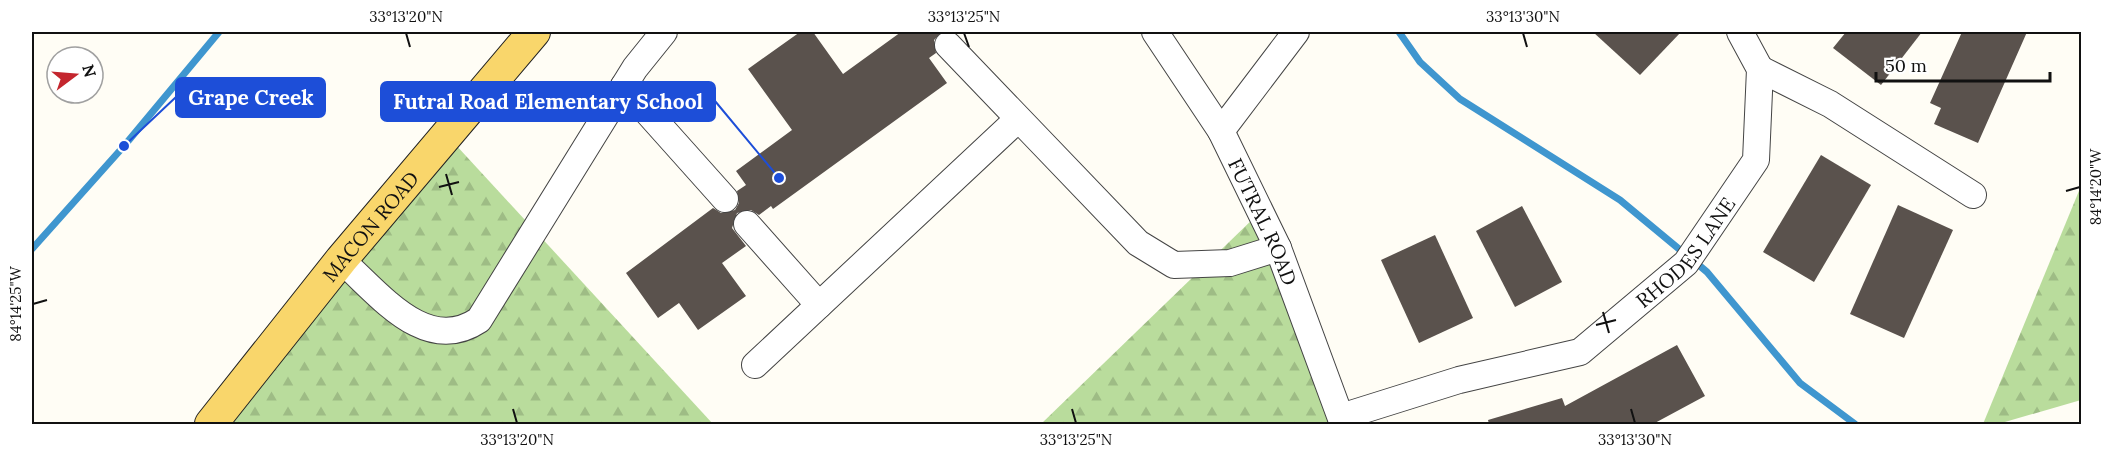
<svg xmlns="http://www.w3.org/2000/svg" width="2113" height="456" viewBox="0 0 2113 456" font-family="Lora,serif">
<defs>
<pattern id="forest-firs" width="22" height="20" patternUnits="userSpaceOnUse" patternTransform="scale(1.5)"><rect width="22" height="20" fill="#b9dc9c"/><path d="M5 1l3.5 6h-7zM16 11l3.5 6h-7z" fill="#9ebc85"/></pattern>
</defs>
<rect width="100%" height="100%" fill="#fffdf5"/>
<!-- forest -->
<g fill="url(#forest-firs)">
<polygon points="443,131 713,424 227,424"/>
<polygon points="2081,186 2081,400 1998,424 1983,424"/>
<polygon points="1257,215 1335,424 1041,424"/>
</g>
<g fill="none" stroke-linecap="round" stroke-linejoin="round">
<!-- stream -->
<g stroke="#3f96cf" stroke-width="7">
<polyline points="1399,32 1420,62 1460,99 1620,200 1685,254"/>
<polyline points="32,249 124,146 219,32"/>
<polyline points="1694,261 1707,272 1800,383 1855,424"/>
</g>
</g>
<!-- building -->
<g fill="#5a524d">
<polygon points="800,32 813,32 843,74 901,32 942,32 934,40 936,53 929,58 947,83 773,209 771,206 759,215 751,210 737,213 732,228 746,246 722,263 746,296 698,330 679,303 658,318 626,273 713,208 721,213 735,210 739,203 737,191 746,185 736,171 792,130 748,69"/>
<polygon points="1593,32 1681,32 1640,75"/>
<polygon points="1846,32 1922,32 1881,85 1833,48"/>
<polygon points="1962,32 2027,32 1978,143 1934,124 1941,108 1930,103"/>
<polygon points="1821,155 1871,185 1814,282 1763,252"/>
<polygon points="1898,205 1953,230 1904,338 1850,314"/>
<polygon points="1522,206 1562,282 1515,307 1476,231"/>
<polygon points="1435,235 1473,318 1419,343 1381,260"/>
<polygon points="1677,345 1705,396 1653,424 1489,424 1488,420 1562,398 1565,406"/>
</g>
<g fill="none" stroke-linecap="round" stroke-linejoin="round">
<!-- minor casing -->
<g stroke="#444" stroke-width="28">
<g id="minor">
<path id="s1" d="M1155,32L1221,131L1278,248L1343,424"/>
<polyline points="948,45 1138,243 1174,265 1230,263 1278,248"/>
<polyline points="1760,69 1830,104 1973,195"/>
<polyline points="624,86 725,199"/>
<polyline points="1221,131 1296,32"/>
<polyline points="747,224 819,305"/>
<path d="M341,260C379,293 425,356 479,320L635,68L664,32"/>
<polyline points="755,365 1018,119"/>
<path id="s2" d="M1341,417L1459,380L1580,352L1686,263L1756,160L1760,69L1740,32"/>
</g>
</g>
<!-- major casing -->
<g stroke="#222" stroke-width="34">
<g id="major">
<path id="s3" d="M211,424L341,260L534,32"/>
</g>
</g>
<!-- minor -->
<use href="#minor" stroke="#fff" stroke-width="26"/>
<!-- major -->
<use href="#major" stroke="#f9d66b" stroke-width="32"/>
</g>
<!-- ticks -->
<path fill="none" stroke="#111" stroke-width="2" d="M406,33L410,47M964,33L969,47M1523,33L1527,47M446,174L452,195M439,187L459,182M2066,191L2080,187M33,304L47,300M1603,312L1609,333M1596,325L1616,320M513,409L517,423M1072,409L1076,423M1631,409L1635,423"/>
<g text-anchor="middle" dominant-baseline="central" stroke-width="6" stroke-linejoin="round" paint-order="stroke">
<!-- street labels -->
<g font-size="20" fill="#111" stroke="#fff">
<text stroke="none"><textPath href="#s1" startOffset="219">FUTRAL ROAD</textPath></text>
<text stroke="none"><textPath href="#s3" startOffset="254">MACON ROAD</textPath></text>
<text stroke="none"><textPath href="#s2" startOffset="394">RHODES LANE</textPath></text>
</g>
</g>
<!-- callouts -->
<path fill="none" stroke="#1d4ed8" stroke-width="2" d="M124 146L176 97M779 178L715 101"/>
<g fill="#1d4ed8" stroke="#fff" stroke-width="2">
<circle cx="124" cy="146" r="6"/>
<circle cx="779" cy="178" r="6"/>
</g>
<g fill="#1d4ed8" stroke="#1d4ed8" stroke-width="2">
<rect x="176" y="78" width="149" height="39" rx="6"/>
<rect x="381" y="82" width="334" height="39" rx="6"/>
</g>
<g font-size="21" text-anchor="middle" font-weight="bold" fill="#fff">
<text x="251" y="105">Grape Creek</text>
<text x="548" y="109">Futral Road Elementary School</text>
</g>
<!-- border -->
<rect width="2113" height="456" fill="none" stroke="#ffffff" stroke-width="66"/>
<!-- north arrow -->
<g transform="translate(75 75) rotate(74)"><circle r="28" fill="#ffffff" stroke="#a0a0a0" stroke-width="1.5"/>
<path d="M0-4.5L10 22L0 15L-10 22Z" fill="#c4262e"/>
<text y="-9" font-size="16" font-weight="bold" text-anchor="middle" fill="#111111">N</text>
</g>
<!-- scale -->
<path d="M1876 72v9h174v-9" fill="none" stroke="#111111" stroke-width="3"/>
<text x="1885" y="72" font-size="18" fill="#111111" stroke="#ffffff" stroke-width="4.5" paint-order="stroke">50 m</text>
<rect x="33" y="33" width="2047" height="390" fill="none" stroke="#111" stroke-width="2"/>
<g font-size="15" text-anchor="middle" fill="#111">
<text x="406" y="22">33°13'20"N</text>
<text x="964" y="22">33°13'25"N</text>
<text x="1523" y="22">33°13'30"N</text>
<text transform="translate(2096 187) rotate(-90)" y="5">84°14'20"W</text>
<text transform="translate(16 304) rotate(-90)" y="5">84°14'25"W</text>
<text x="517" y="445">33°13'20"N</text>
<text x="1076" y="445">33°13'25"N</text>
<text x="1635" y="445">33°13'30"N</text>
</g>
</svg>
